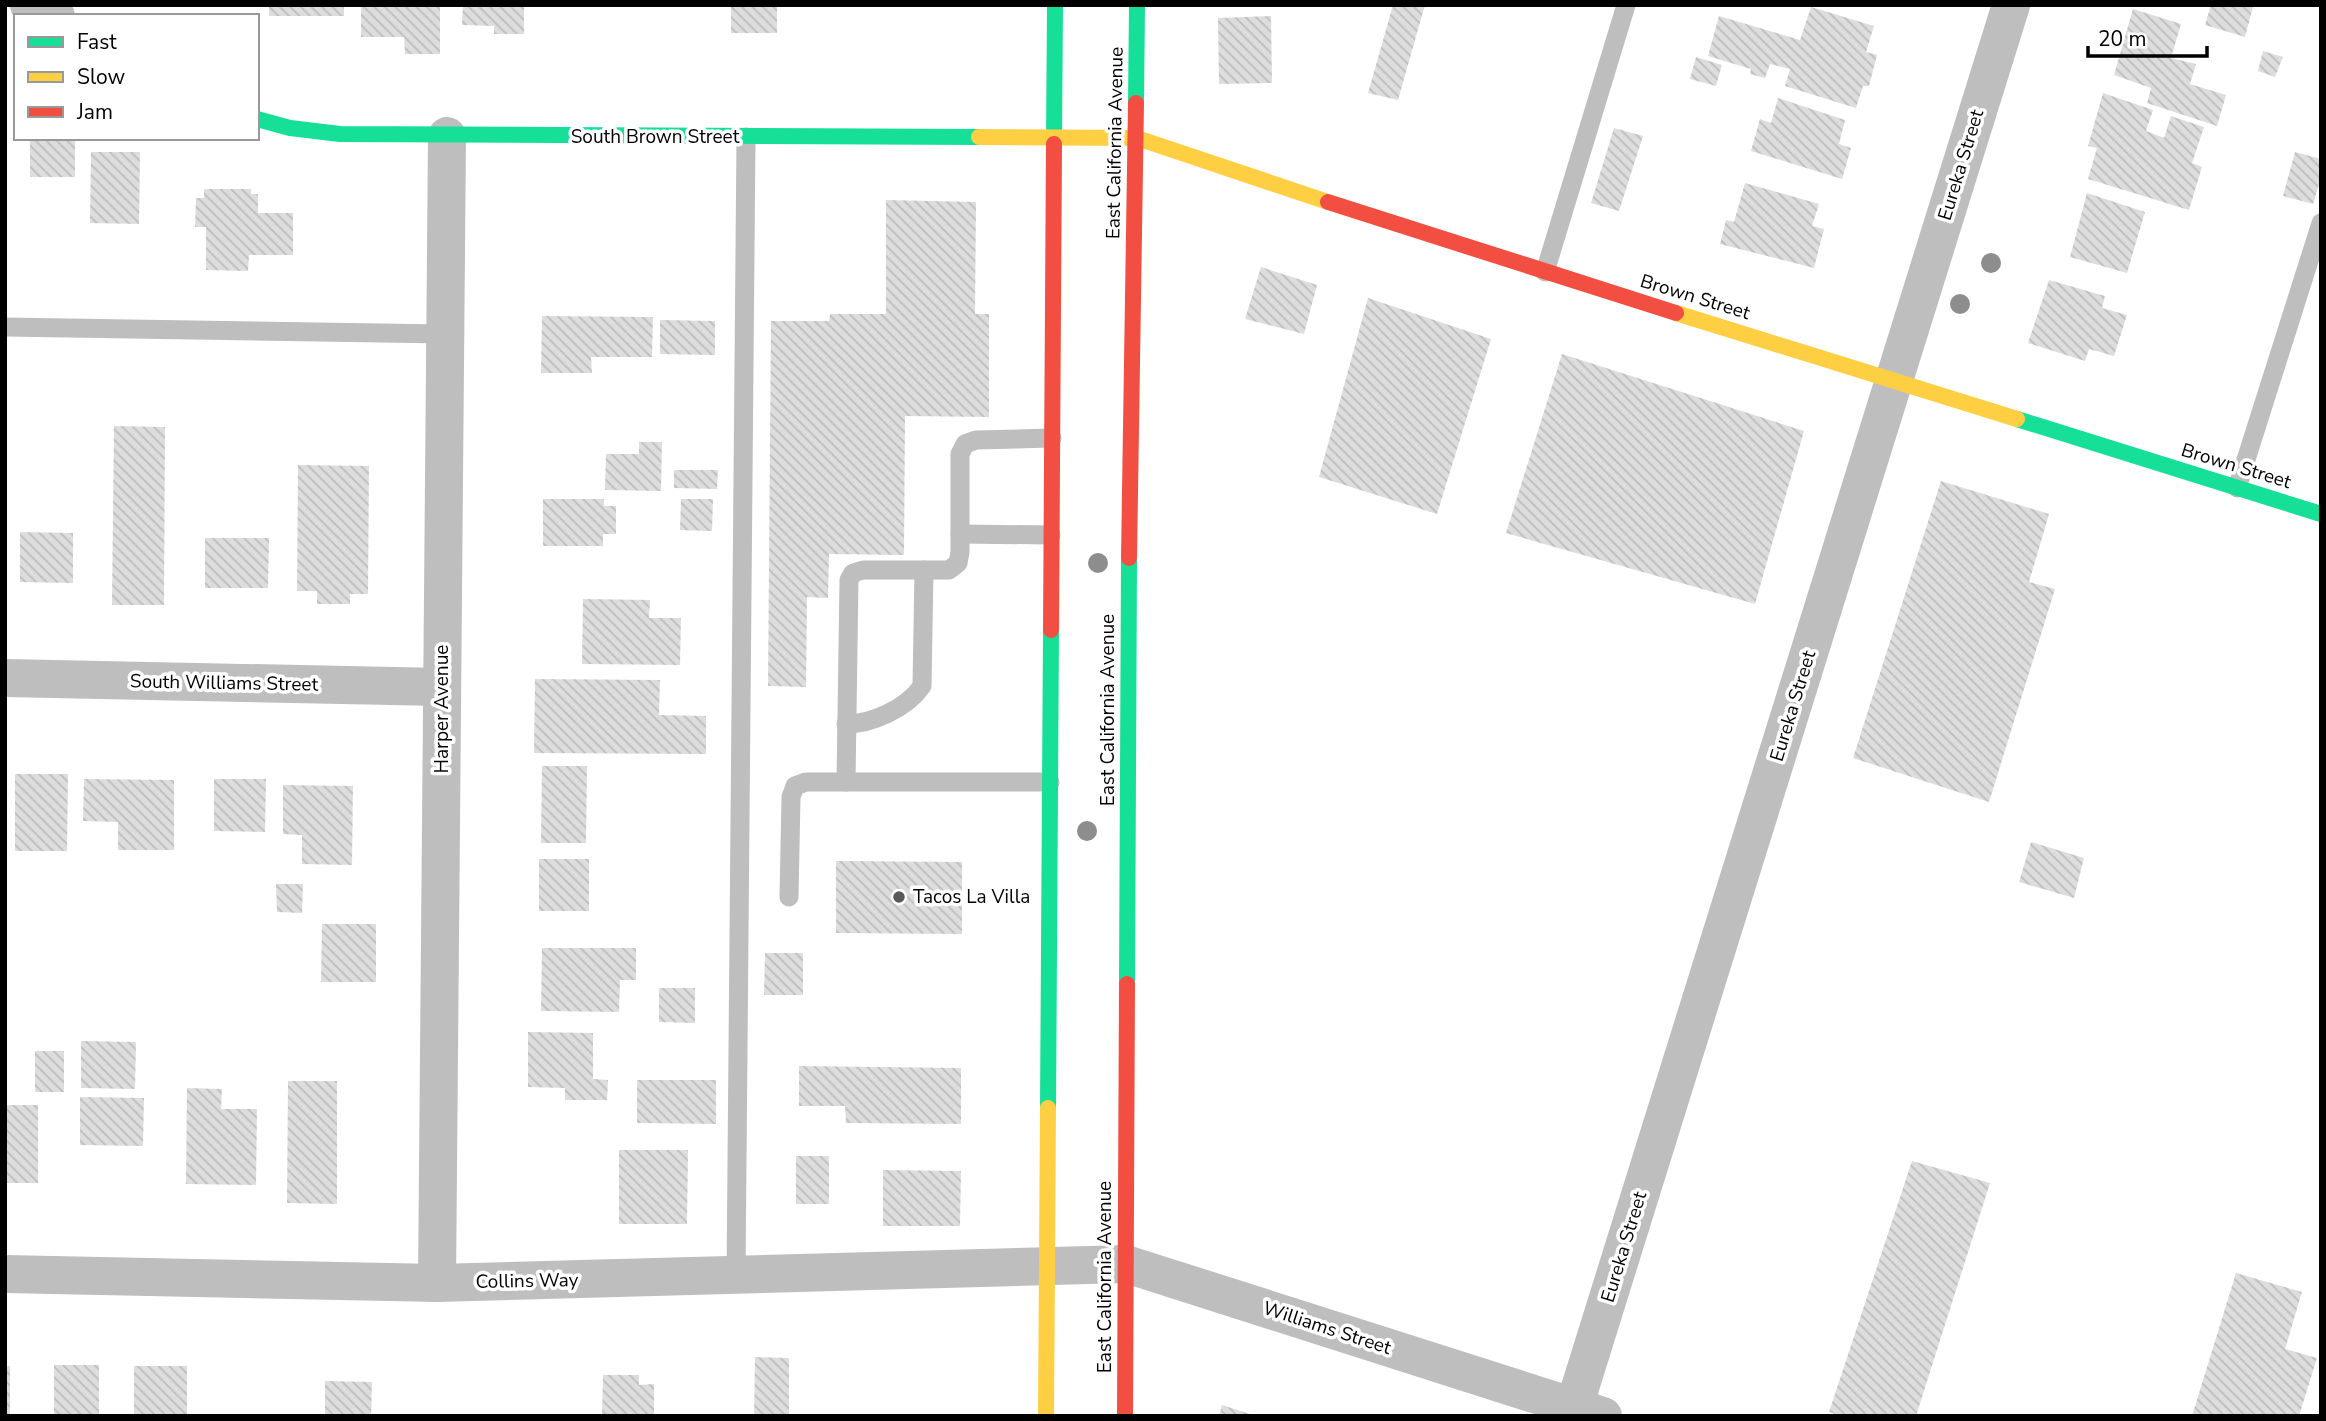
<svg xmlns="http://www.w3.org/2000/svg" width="2326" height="1421" viewBox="0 0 2326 1421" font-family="'Nunito Sans',sans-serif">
<defs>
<pattern id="building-back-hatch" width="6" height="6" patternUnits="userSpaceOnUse" patternTransform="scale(1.75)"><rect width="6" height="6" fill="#ddd"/><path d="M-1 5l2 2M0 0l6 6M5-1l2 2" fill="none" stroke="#bcbcbc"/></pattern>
</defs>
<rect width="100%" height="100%" fill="#fff"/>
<!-- building -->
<g fill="url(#building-back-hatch)">
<rect x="269" y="5" width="75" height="11"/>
<polygon points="361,5 440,5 440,54 405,54 404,37 361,37"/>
<polygon points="463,5 524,5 524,34 494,34 494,26 462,25"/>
<rect x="731" y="5" width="46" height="28"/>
<polygon points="1393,5 1425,5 1398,100 1368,93"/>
<polygon points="2211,5 2253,7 2245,37 2205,25"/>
<polygon points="1811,7 1874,26 1866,52 1877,55 1869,86 1863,86 1856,108 1785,86 1790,69 1770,64 1765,78 1750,74 1751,69 1708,56 1719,16 1800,40"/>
<polygon points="2133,9 2181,24 2171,58 2196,64 2190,84 2226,95 2217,126 2147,103 2151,88 2114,75"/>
<polygon points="1271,16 1272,83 1219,84 1218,18"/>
<polygon points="2263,51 2283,57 2275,77 2258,71"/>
<polygon points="1696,57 1722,65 1716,86 1690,79"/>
<polygon points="2103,93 2153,110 2146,131 2164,138 2171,116 2204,127 2192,163 2202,167 2189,210 2088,179 2097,148 2088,146"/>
<polygon points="1778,98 1845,120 1839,144 1851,148 1842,179 1751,151 1760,119 1771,123"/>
<polygon points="1614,128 1643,136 1619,211 1591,203"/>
<rect x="30" y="138" width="45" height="39"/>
<polygon points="91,152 140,152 139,224 90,223"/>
<polygon points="2295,152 2321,159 2321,178 2313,204 2283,196"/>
<polygon points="1745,183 1819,204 1812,226 1824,229 1814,268 1720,244 1726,220 1734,222"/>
<polygon points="204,189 251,189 251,194 258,194 258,213 293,213 293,255 249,255 248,271 206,270 206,227 195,227 196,198 204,198"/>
<polygon points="2087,193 2145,212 2127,273 2070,257"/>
<polygon points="886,200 976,202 975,314 989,314 989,417 905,416 904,555 829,554 828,598 807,597 806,687 768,686 771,321 829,321 830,314 886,314"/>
<polygon points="1261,267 1317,285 1304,334 1245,319"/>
<polygon points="2049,280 2105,296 2102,308 2127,315 2114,356 2089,349 2085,361 2028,343"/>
<polygon points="1368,298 1491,339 1437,514 1319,477"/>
<polygon points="542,316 653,317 652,357 591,357 592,373 541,373"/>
<polygon points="660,320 715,321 715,355 660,354"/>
<polygon points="1562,354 1804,431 1755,604 1506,533"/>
<polygon points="114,426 165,427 164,605 112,605"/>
<polygon points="639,442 662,442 661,491 605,490 606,454 639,454"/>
<polygon points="298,465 369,466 368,594 350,594 350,604 317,604 317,591 297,591"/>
<polygon points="674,470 718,470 717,489 674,488"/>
<polygon points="1941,481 2049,514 2029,582 2055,589 1989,802 1853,758"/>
<polygon points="543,499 604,499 604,506 616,506 616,534 603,534 603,546 543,546"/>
<polygon points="681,499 713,499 712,531 680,530"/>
<polygon points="20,532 73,533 73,583 20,582"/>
<polygon points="205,538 269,538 268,588 205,588"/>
<polygon points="583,599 650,600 649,618 681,618 680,665 582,664"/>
<polygon points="535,679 660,680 659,715 706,716 706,754 534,753"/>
<polygon points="542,766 587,766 586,843 541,843"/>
<polygon points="15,774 68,774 67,851 15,851"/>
<polygon points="84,779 174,780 174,850 118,850 118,822 83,821"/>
<polygon points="214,779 266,779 265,832 214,831"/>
<polygon points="283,785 353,786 352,865 302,864 302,835 283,834"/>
<polygon points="2031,842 2084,858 2074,898 2019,882"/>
<rect x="539" y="859" width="50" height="52"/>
<polygon points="836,861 962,862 962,934 836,933"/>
<polygon points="276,884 303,884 302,913 277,912"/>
<polygon points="322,924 376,924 376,982 321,982"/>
<polygon points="542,948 636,948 636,980 620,980 619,1012 541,1011"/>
<polygon points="765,953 803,953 803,995 764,995"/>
<polygon points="659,988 695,988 695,1023 659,1022"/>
<polygon points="528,1032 593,1033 593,1079 608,1080 607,1100 565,1100 565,1088 528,1087"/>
<polygon points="81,1041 136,1042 135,1089 81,1088"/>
<rect x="35" y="1051" width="29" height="41"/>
<polygon points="799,1066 961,1068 961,1124 846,1123 845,1106 799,1106"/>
<polygon points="637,1080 716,1080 716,1124 637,1123"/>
<polygon points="288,1081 337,1081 337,1204 287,1203"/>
<polygon points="187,1088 222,1089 221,1109 257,1109 256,1185 186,1184"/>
<polygon points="80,1097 144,1098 143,1146 80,1145"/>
<rect x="5" y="1105" width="33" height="78"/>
<polygon points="619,1150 688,1150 687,1224 619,1224"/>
<rect x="796" y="1156" width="33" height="48"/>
<polygon points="1912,1161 1990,1183 1916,1416 1841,1416 1829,1412"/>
<polygon points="883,1170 961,1171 960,1226 883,1226"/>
<polygon points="2236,1273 2302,1292 2285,1349 2317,1358 2299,1416 2192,1416"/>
<polygon points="755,1357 789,1358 789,1416 754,1416"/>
<rect x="54" y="1365" width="45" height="51"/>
<rect x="5" y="1366" width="5" height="50"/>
<rect x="134" y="1366" width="53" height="50"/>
<polygon points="603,1375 639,1375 639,1385 654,1384 654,1416 602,1416"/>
<polygon points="325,1381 372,1382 371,1416 325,1416"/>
<polygon points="1222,1405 1253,1415 1253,1416 1219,1416"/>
</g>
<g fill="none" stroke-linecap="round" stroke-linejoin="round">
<!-- lane -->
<g stroke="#bebebe" stroke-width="19">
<polyline points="1545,272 1626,5"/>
<polyline points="5,327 445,334"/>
<polyline points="2237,488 2321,223"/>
<polyline points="960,534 1051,535"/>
<path d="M846,724C872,724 907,708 922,686L924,570"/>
<polyline points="846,782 849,580 853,573 863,570 949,570 958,563 960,552 960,454 965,444 976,440 1052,438"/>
<polyline points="789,897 791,797 795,786 806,782 1050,782"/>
<polyline points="736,1276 746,137"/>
</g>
<!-- street -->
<g stroke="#bebebe" stroke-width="38">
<polyline points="29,5 56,16"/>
<polyline points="5,678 442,687"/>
<polyline points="5,1274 437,1283 1126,1264 1603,1416"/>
<polyline points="437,1283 447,136"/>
<polyline points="1574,1407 2011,5"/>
</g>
<!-- fast -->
<g stroke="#16e098" stroke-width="16">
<polyline points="1136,103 1137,5"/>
<polyline points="257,119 290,128 340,134 979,137"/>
<polyline points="1054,144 1055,5"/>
<polyline points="2017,419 2321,514"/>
<polyline points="1127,984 1129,558"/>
<polyline points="1048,1108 1051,630"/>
</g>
<!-- slow -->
<g stroke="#ffcf43" stroke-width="16">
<polyline points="979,137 1137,138 1328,202"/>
<polyline points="1676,313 2017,419"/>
<polyline points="1046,1416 1048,1108"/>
</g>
<!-- jam -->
<g stroke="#f24e42" stroke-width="16">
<polyline points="1328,202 1676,313"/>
<polyline points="1129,558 1136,103"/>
<polyline points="1051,630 1054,144"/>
<polyline points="1125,1416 1127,984"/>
</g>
</g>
<!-- trees -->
<g fill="#8d8d8d">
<circle cx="1991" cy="263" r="10"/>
<circle cx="1960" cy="304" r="10"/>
<circle cx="1098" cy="563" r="10"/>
<circle cx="1087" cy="831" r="10"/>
</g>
<!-- markers -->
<circle fill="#595959" stroke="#fff" stroke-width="2.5" cx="899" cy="897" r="7"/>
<g text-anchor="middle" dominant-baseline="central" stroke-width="7" stroke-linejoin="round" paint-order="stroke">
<!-- street labels -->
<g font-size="19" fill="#000" stroke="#fff">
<text x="655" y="137">South Brown Street</text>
<text transform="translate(1115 143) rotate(-89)">East California Avenue</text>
<text transform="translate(1961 165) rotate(-73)">Eureka Street</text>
<text transform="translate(1695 297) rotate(17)">Brown Street</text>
<text transform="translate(2236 466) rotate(17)">Brown Street</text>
<text transform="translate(224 683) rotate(1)">South Williams Street</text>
<text transform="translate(1793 706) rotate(-73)">Eureka Street</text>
<text transform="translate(442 709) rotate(-90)">Harper Avenue</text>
<text transform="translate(1108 710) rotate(-90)">East California Avenue</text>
<text transform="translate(1624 1247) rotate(-73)">Eureka Street</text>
<text transform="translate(1105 1277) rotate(-90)">East California Avenue</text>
<text transform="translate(527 1281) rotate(-1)">Collins Way</text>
<text transform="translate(1327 1328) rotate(18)">Williams Street</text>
</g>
<!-- poi labels -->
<g font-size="19" fill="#000" stroke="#fff" text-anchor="start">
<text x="913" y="897">Tacos La Villa</text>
</g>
</g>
<!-- border -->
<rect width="2326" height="1421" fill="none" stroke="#000000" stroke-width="14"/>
<!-- legend -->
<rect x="14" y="14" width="245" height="126" fill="#ffffff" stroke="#999999" stroke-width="2"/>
<rect x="28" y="37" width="35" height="10" fill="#16e098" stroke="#999999" stroke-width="2"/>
<text x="77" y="49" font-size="21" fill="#000000">Fast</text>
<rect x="28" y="72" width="35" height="10" fill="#ffcf43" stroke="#999999" stroke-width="2"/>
<text x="77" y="84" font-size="21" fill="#000000">Slow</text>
<rect x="28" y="107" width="35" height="10" fill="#f24e42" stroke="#999999" stroke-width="2"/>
<text x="77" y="119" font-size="21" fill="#000000">Jam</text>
<!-- scale -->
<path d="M2088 46v10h119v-10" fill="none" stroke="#000000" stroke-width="3.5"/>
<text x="2098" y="46" font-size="21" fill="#000000" stroke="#ffffff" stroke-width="5" paint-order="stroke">20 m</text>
</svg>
